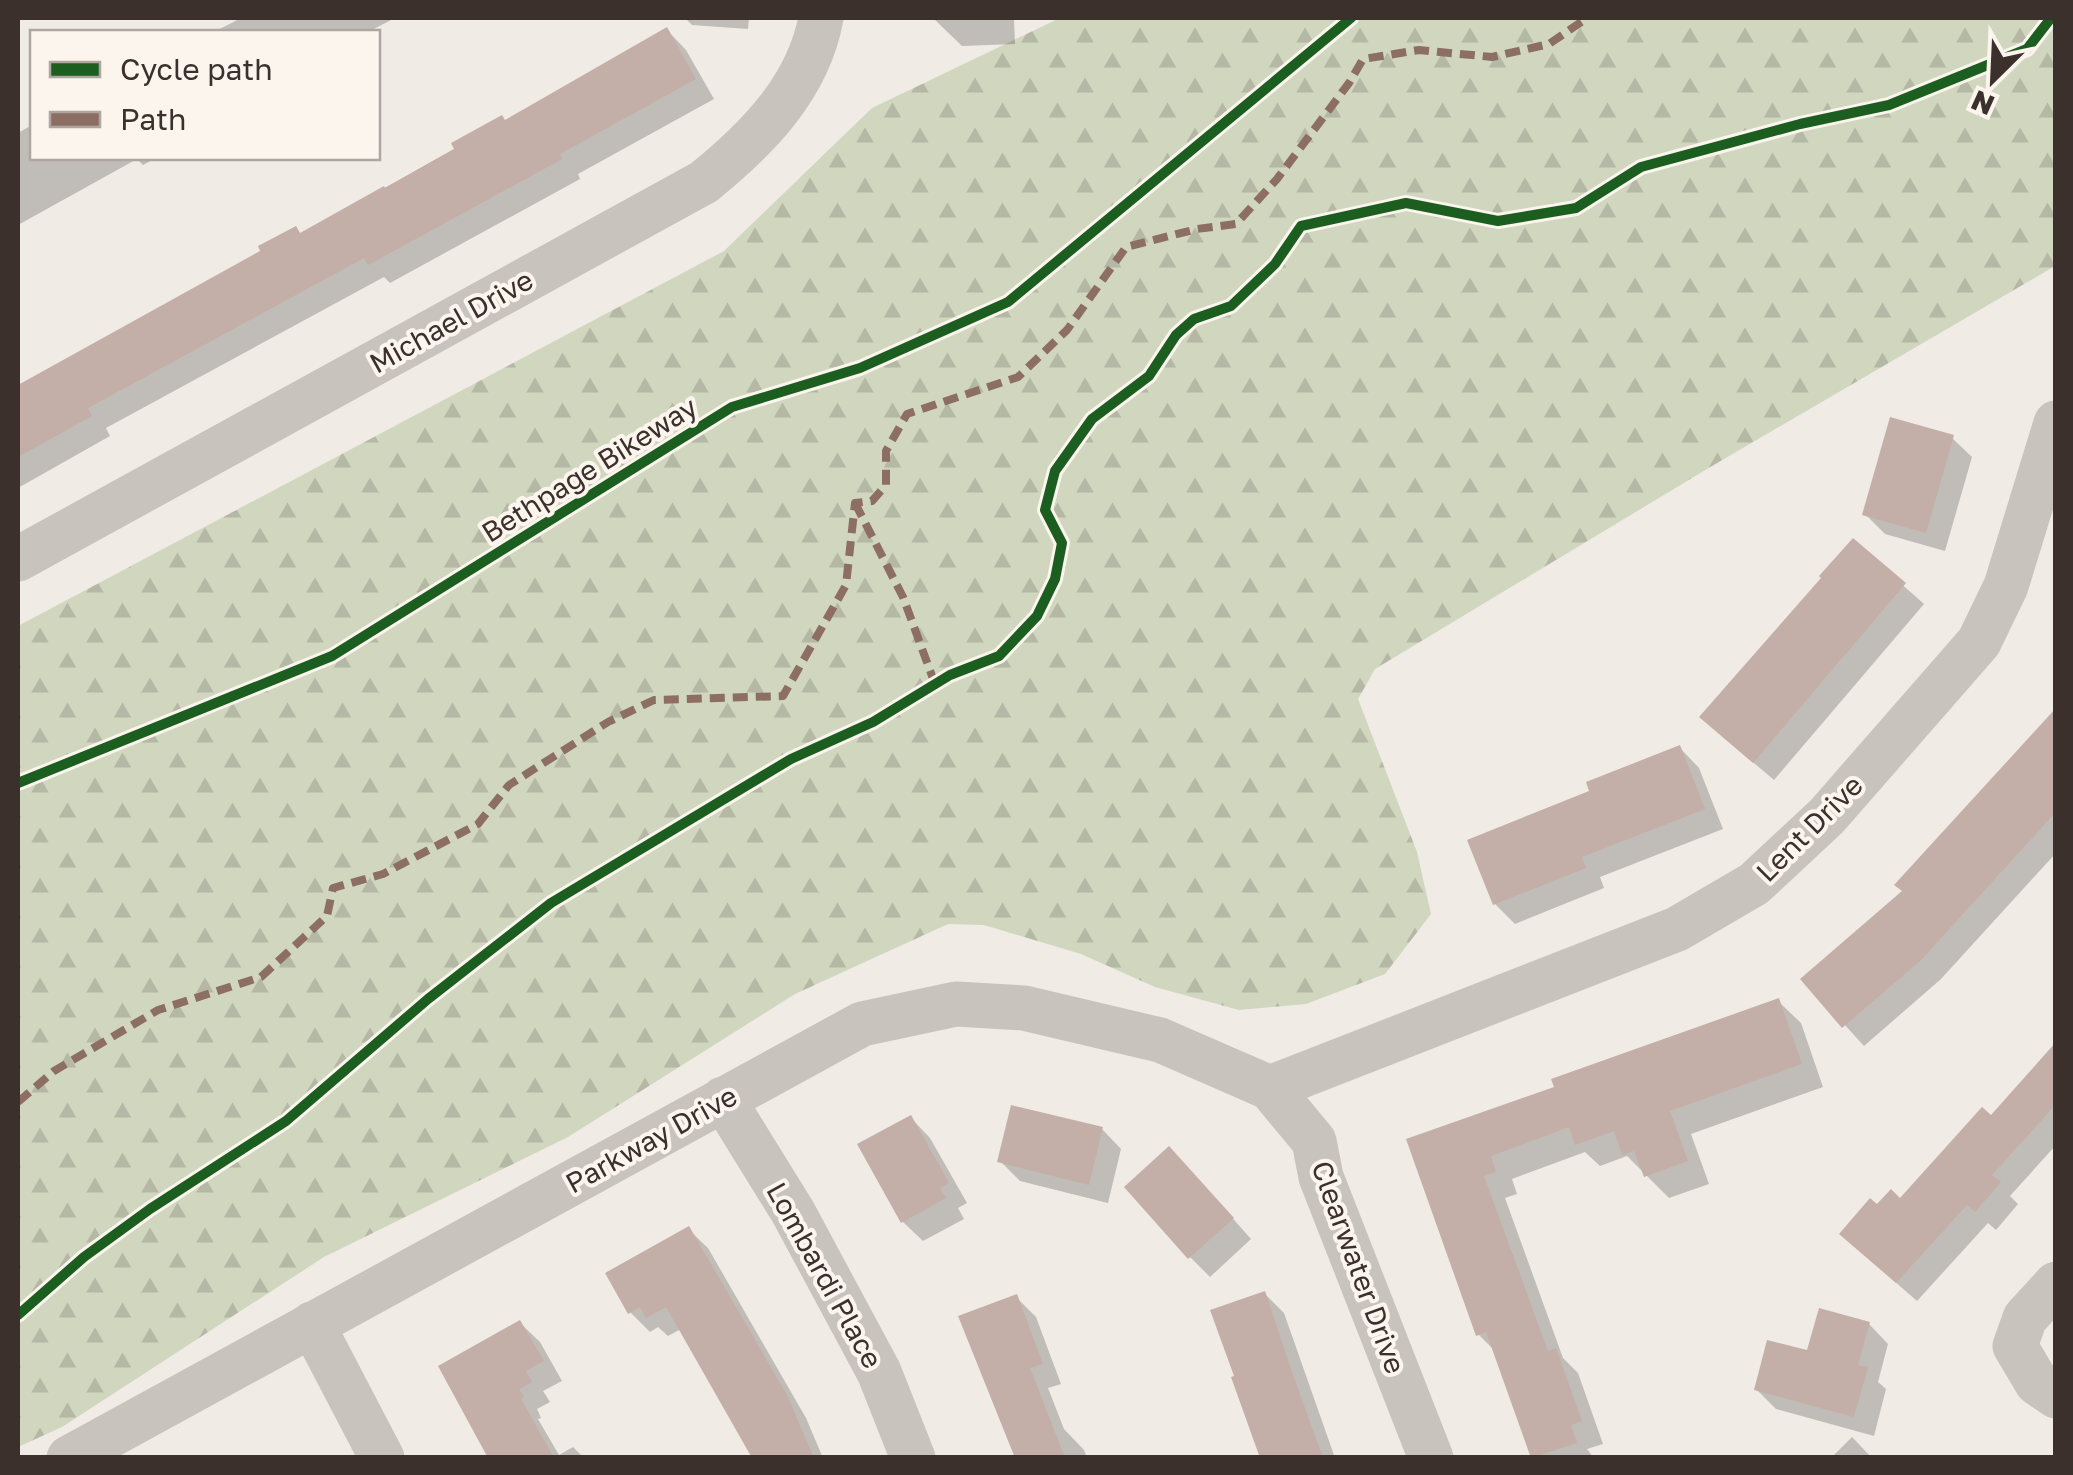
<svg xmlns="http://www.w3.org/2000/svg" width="2073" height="1475" viewBox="0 0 2073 1475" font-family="'Golos Text',sans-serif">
<defs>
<pattern id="forest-firs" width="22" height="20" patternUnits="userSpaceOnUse" patternTransform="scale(2.5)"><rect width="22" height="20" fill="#d1d6bf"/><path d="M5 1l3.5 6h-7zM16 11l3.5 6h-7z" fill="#b4b8a4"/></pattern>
</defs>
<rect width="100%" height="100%" fill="#f0ebe5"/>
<!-- forest -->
<polygon fill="url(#forest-firs)" points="1060,18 2055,18 2055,266 1712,466 1375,669 1358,699 1417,852 1431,914 1385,974 1306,1004 1239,1010 1155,987 1081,954 984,925 948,924 795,994 568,1137 324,1257 62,1427 18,1447 18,626 724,251 872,108"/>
<!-- shadow -->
<g fill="#0003">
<polygon points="241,18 395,18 368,32 214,32"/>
<polygon points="685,18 749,18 748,29 692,25"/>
<polygon points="933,18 1014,18 1015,44 962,46"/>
<polygon points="667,30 686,50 714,99 578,174 580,179 390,283 384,277 106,428 110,436 18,488 18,393"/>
<polygon points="32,125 32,158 156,158 143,165 137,159 18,225 18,133"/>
<polygon points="1952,438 1972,457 1945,551 1885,534 1865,514"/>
<polygon points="1853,541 1924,604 1774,780 1722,736"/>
<polygon points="2056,715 2056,853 1941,979 1864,1046 1803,979 1905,892"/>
<polygon points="1680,748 1699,768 1723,829 1600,877 1604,888 1515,924 1495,904 1593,793"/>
<polygon points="1778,1001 1801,1023 1823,1087 1691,1134 1709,1184 1669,1198 1627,1156 1600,1166 1585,1152 1512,1179 1517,1194 1505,1198 1563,1358 1578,1373 1603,1444 1587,1449 1594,1458 1534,1458 1496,1352 1478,1334 1409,1140 1557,1088"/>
<polygon points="2056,1046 2056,1145 2010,1196 2018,1204 1996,1230 1988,1223 1917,1301 1862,1253 1878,1207 1901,1201 1991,1119"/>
<polygon points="911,1118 930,1138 967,1203 958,1208 964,1219 923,1241 903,1222"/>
<polygon points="1102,1129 1121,1149 1108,1203 1020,1181 1000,1161"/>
<polygon points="1189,1169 1251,1239 1210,1277 1190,1257"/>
<polygon points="688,1229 708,1248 806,1418 823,1458 755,1458 681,1329 668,1336 658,1327 650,1332 630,1312"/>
<polygon points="1264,1293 1284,1313 1335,1458 1264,1458"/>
<polygon points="1016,1297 1036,1317 1061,1384 1048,1388 1064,1429 1084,1450 1087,1458 1016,1458"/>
<polygon points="520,1323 540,1342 562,1381 543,1391 550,1402 537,1409 541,1418 538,1419 559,1455 573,1447 584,1458 491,1458"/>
<polygon points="1869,1324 1888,1344 1878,1382 1886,1389 1874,1436 1776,1409 1756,1389 1809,1354"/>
<polygon points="1852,1437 1872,1458 1831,1458"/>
</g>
<!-- building -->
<g fill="#c3afa7">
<polygon points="667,27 696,79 560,154 562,159 535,174 368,265 364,258 88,408 92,416 18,457 18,385 260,251 258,246 296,226 300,233 384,186 385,188 454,149 451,143 502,115 505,120"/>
<polygon points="1890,417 1954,435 1926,533 1862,515"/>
<polygon points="1853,538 1906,583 1753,763 1699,717 1821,578 1819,576"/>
<polygon points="2056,708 2056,812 1921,960 1842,1028 1800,979 1902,891 1894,885"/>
<polygon points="1680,745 1705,809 1582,857 1586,868 1493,905 1467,840 1589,791 1586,782"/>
<polygon points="1779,998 1802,1064 1670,1111 1688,1161 1644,1177 1634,1151 1622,1155 1614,1131 1575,1145 1569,1127 1491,1156 1496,1172 1484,1176 1548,1351 1556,1348 1582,1421 1571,1425 1577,1443 1531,1458 1486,1332 1476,1336 1406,1139 1554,1087 1551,1079"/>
<polygon points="2056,1042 2056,1104 1992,1175 2001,1182 1975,1212 1967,1205 1896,1283 1839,1234 1870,1198 1877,1204 1891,1189 1900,1198 1982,1107 1991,1115"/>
<polygon points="1011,1105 1103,1127 1089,1185 997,1162"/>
<polygon points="911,1115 949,1183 940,1188 946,1198 901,1223 857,1144"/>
<polygon points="1169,1146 1234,1218 1188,1259 1124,1187"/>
<polygon points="689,1226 787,1395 814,1458 752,1458 666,1307 646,1318 640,1307 628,1314 605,1273"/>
<polygon points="1265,1291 1293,1375 1323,1458 1260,1458 1231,1377 1234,1376 1210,1310"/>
<polygon points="1017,1294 1043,1364 1030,1368 1065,1458 1015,1458 958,1316"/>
<polygon points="1819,1308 1870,1322 1858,1365 1868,1367 1854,1417 1754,1390 1767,1340 1807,1350"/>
<polygon points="520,1320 544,1361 526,1371 532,1382 519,1389 524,1397 521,1399 554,1458 488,1458 438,1366"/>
</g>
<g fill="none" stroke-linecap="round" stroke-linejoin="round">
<!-- minor -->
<g stroke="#c9c3be" stroke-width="45">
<path d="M18,559L704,182C757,139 808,88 821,18"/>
<polyline points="1270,1088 1677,929 1754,884 1827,816 1979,642 2006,586 2056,423"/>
<polyline points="723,1099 793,1212 879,1372 913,1458"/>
<polyline points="2056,1284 2025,1318 2015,1346 2037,1383 2056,1396"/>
<polyline points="312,1324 382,1458"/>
<polyline points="69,1458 862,1024 956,1004 1024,1008 1160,1040 1270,1088 1314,1141 1321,1177 1431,1458"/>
</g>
<!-- quiet -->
<g stroke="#8d6e63" stroke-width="8" stroke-dasharray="15 8" stroke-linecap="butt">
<polyline points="855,503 903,597 935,684"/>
<polyline points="18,1102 54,1071 158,1010 261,977 327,916 333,888 383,874 478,824 509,785 608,722 654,700 783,696 846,585 855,503 872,501 886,485 886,451 907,414 1018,377 1067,330 1126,247 1197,229 1236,224 1277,179 1349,83 1363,59 1419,50 1492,57 1549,44 1587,18"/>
</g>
<!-- cycleway casing -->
<g stroke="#fbf5ee" stroke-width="16">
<g id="cycleway">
<polyline points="18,783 332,656 732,407 860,368 1008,302 1351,18"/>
<polyline points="18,1315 84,1257 150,1209 286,1121 428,999 551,903 791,759 873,722 950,675 999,656 1037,616 1055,579 1062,543 1045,510 1055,471 1092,419 1149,376 1176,335 1194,319 1231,306 1275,264 1301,226 1406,203 1498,221 1576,208 1641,167 1800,124 1889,105 2027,49 2051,18"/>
</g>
</g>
<!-- cycleway -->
<use href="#cycleway" stroke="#1b5e20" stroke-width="10"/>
</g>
<g text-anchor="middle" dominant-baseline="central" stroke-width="8" stroke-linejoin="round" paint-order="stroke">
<!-- street labels -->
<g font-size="28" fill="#3b302b" stroke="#fbf5ee">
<text transform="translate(451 321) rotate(-29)">Michael Drive</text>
<text transform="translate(589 469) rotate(-32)">Bethpage Bikeway</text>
<text transform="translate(1809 828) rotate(-45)">Lent Drive</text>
<text transform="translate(651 1139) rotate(-29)">Parkway Drive</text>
<text transform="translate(1359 1267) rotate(70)">Clearwater Drive</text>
<text transform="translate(825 1275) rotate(61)">Lombardi Place</text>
</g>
</g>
<!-- border -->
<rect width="2073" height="1475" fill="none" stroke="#3b302b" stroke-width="40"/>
<!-- legend -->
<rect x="30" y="30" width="350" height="130" fill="#fbf5ee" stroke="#aea6a0" stroke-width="2.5"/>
<rect x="50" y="62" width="50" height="15" fill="#1b5e20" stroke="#aea6a0" stroke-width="2.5"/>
<text x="120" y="80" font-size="30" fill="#3b302b">Cycle path</text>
<rect x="50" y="112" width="50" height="15" fill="#8d6e63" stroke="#aea6a0" stroke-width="2.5"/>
<text x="120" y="130" font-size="30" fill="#3b302b">Path</text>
<!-- north arrow -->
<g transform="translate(1993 80) rotate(204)" stroke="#fbf5ee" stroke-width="8" paint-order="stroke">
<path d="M0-8L18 38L0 25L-18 38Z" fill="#3b302b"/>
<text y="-15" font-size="28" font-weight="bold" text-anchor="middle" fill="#3b302b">N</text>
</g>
</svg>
